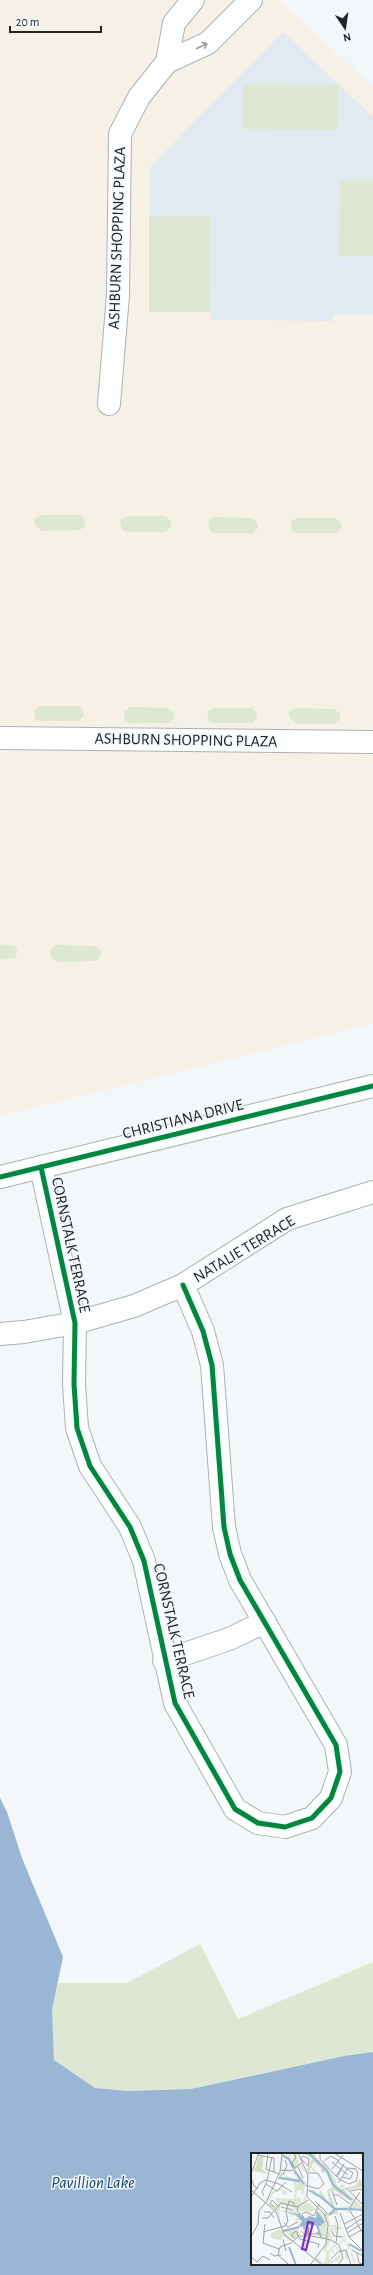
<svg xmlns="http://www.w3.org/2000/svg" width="373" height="2275" viewBox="0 0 373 2275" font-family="'Alegreya Sans',sans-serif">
<rect width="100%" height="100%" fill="#f4f7fa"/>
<!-- commercial -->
<polygon fill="#f6f1e7" points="0,0 280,0 373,87 373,1023 0,1116"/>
<!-- built -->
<polygon fill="#e2eaf1" points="283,32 373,117 373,314 333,314 333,321 211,320 211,312 149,312 150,167"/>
<!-- green -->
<g fill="#dde7d2">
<polygon points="243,84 338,85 337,130 243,129"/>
<polygon points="340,180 373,180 373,256 339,257"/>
<polygon points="149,216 210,216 209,312 149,312"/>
<polygon points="42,515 80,515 85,520 85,526 80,530 41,531 34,523 35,519"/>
<polygon points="127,516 165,516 171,521 171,527 165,532 127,532 122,530 120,520"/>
<polygon points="214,517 252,518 258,523 258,528 253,533 214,533 210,531 208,521"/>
<polygon points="297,518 335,518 341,523 341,528 336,533 297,533 292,531 291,521"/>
<polygon points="40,706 78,706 84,711 84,716 78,721 40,721 35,719 34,710"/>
<polygon points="130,707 168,708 174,713 174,718 169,723 130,723 125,721 124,711"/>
<polygon points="213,708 252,708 257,713 257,718 252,723 213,723 209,721 207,712"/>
<polygon points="296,708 334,709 340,713 340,719 334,724 296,724 289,717 289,712"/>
<polygon points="0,944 15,946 17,950 16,958 0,960"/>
<path d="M57,945L95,946L101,951V956L96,961L57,962C51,959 50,956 51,949Z"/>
<polygon points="200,1944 238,2019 373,1962 373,2052 344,2056 191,2089 128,2091 95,2088 54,2060 52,2010 58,1983 127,1983"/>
</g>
<!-- water -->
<path fill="#99b7d4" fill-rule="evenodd" d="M0,1798L7,1812L22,1858L63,1957L52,2010L54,2060L95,2088L128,2091L191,2089L344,2056L373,2052V2275H0ZM252,2154H362V2264H252Z"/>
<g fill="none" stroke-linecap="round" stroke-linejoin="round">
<!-- minor casing -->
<g stroke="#aeb1b3" stroke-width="24">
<g id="minor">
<polyline points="167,62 208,43 251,0"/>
<polyline points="109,404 118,295 120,134 139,97 167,62 174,23 193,0"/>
<polyline points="0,738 373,742"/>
<polyline points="41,1167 75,1323 74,1384 77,1428 90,1466 130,1527 144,1561 175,1703 235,1809 258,1823 285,1827 312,1818 331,1798 340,1772 336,1745 240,1580 230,1554 224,1527 212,1365 203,1331 183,1285"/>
<polyline points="0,1177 373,1086"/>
<polyline points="0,1334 24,1332 75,1323 134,1306 183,1285 287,1219 373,1192"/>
<polyline points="164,1661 229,1639 265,1622"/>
</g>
</g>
<!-- minor -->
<use href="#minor" stroke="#fdfefe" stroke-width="22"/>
<!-- cycleway casing -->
<g stroke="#f1f8fd" stroke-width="8">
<g id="cycleway">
<polyline points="41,1167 75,1323 74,1384 77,1428 90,1466 130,1527 144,1561 175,1703 235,1809 258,1823 285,1827 312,1818 331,1798 340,1772 336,1745 240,1580 230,1554 224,1527 212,1365 203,1331 183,1285"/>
<polyline points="0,1177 373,1086"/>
</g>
</g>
<!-- cycleway -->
<use href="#cycleway" stroke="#00873e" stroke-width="5"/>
</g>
<!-- one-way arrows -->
<defs><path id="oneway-shaft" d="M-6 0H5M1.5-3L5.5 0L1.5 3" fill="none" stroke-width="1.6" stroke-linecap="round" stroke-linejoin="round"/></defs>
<use stroke="#9a9b9c" href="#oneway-shaft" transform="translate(202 46) rotate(-25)"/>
<g text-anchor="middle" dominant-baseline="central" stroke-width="3" stroke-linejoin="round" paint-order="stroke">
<!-- street labels -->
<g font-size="16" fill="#212325" stroke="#f1f8fd">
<text transform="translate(117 238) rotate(-88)">ASHBURN SHOPPING PLAZA</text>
<text transform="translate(186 740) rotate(1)">ASHBURN SHOPPING PLAZA</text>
<text transform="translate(183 1119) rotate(-14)">CHRISTIANA DRIVE</text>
<text transform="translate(71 1245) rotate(78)">CORNSTALK TERRACE</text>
<text transform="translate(244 1249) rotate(-31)">NATALIE TERRACE</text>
<text transform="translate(174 1631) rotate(77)">CORNSTALK TERRACE</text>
</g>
<!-- water labels -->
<g font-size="17" font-style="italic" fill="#134168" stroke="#f1f8fd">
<text x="93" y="2182">Pavillion Lake</text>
</g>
</g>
<!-- overview -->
<g transform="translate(251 2153)">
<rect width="112" height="112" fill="#f4f7fa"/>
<path d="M31,0L35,3L42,1L39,3L40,7L45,0L49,12L40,18L30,17ZM32,4L36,5L42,16H31ZM59,0H66L64,4L72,10L79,25L75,13L85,27V31L88,34L91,31L94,33L88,36L104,46L112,56L100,55L101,58L98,60L90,57L86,60L89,58L84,56L67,42L71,41L83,55H86L98,53L101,46L88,37L81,30L71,13ZM51,12L54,17L55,22V28L53,38L55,47L51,49L53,45L52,39L50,43V37H47L45,45L49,44L51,50L56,48L72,62L76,72L75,85H70L69,78L66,73H61L74,69L66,59L64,65L58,63L55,66L48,61L37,59L45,62L51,68V72L48,73L49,74L55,71L60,72L48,75L49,83L43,86L32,77L45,74L50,69L47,67L42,71L46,64L28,57L30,73L27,60L15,49L22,38L31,35L37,41L32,42L31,37L23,40L17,49L23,53L27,50L24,45L43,46L44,30L54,32L42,17L44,16L54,30L55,25L54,18L49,13ZM29,52L42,54L44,57L60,59L63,57L66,61L64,65L58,62L52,65L44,58L29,57ZM62,46L73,59L78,60L82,57L84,62L79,60L77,65L80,72H84V67L86,74H91L94,87L99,93L104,108L103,112L99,96L94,97L97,104L94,106V98L89,99L84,93L81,96L85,101L79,98L78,106L81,108L90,100L88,109L84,107L82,110L71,112L64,106L66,104L72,110L74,109L75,99L72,97L78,75L86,74H78L74,62ZM83,76L85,81V76L92,77L94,84L88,89L91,92V88L95,89L97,96L89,97L83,91L78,98L75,96L79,89L78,85L85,86L81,84L79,79ZM28,76L41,87L40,89L32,83L29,87L20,85L19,81Z" fill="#dde7d2" fill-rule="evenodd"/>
<path d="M52,0H59L63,4L66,0L63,5L70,13L72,10L75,13L88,36L104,33L109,25L112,34L93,37L101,44L89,37L101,46L99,48L83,37L78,38L84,54L89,55L86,60L91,74L85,60L78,63L82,57L74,47L57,38L63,37L68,42L69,37L79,51L76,37L82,34L76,23L79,26L80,25L75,18L74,20L70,19V15L63,9L60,13L65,18L63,19L60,14L57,20L56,16L61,6ZM13,2L11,16L17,21L3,18L8,4ZM31,18L32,25L35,23L44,26L47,25L42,20L45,19L53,33L44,29V38L42,27L27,26Z" fill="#d3e0c5"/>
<path d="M66,58L74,69L69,73L61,72V78L60,72L55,71L53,79L52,73L48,74L51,68L45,62L36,59L48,61L55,66L58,63L65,65Z" fill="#99b7d4"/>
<path fill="none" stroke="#99b7d4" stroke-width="2" d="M58,0L76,18L82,32L101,47M32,3L38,6L42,15M43,17L53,31M28,25L49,28M58,37L71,45L84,56M99,56L112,57M78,62L84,56H97M66,72L70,84M32,78L48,74M98,91L110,98M38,94L45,112"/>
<path fill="none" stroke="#a0a2a5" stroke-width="1" d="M17,0L15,16L28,21M43,0L45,5L41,9L44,16M47,0L57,22L56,44L73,61L77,72L75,91L59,112M69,0V6L88,26L98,31L105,28L107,21L105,16L97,15M83,0L112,18M6,2L23,5V19M52,3L58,6L57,13L50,6ZM73,8L80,3L88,8M81,9L97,22M87,9L102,20L99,26L91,24M47,14L52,25M81,16L92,2M29,17L40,18L51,10M0,21L8,0M32,22L36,12L34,7M85,23L93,11L86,24M0,24L3,33L7,36M87,30L97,15M15,31L26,38L35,29M54,32L67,36L73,31L67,20H57M96,36L112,52M0,37L25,59L33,81L71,112M81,38L86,52M99,38L109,36L112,38M109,39L98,56L112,81M82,42H87L99,51M13,43L11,39L16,28L21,4M0,44L9,30L15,27L28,31L41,39M64,48L76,60L74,63M15,49L29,19L31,0M47,53L46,58L53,64M23,54L19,51L21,47L27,53M30,54L42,57M13,59H19L23,65M89,60L98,84L112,98M51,61L55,59L63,63L68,51M84,63L87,72L85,90M11,65H17L30,50L46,54L57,47M33,70L37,74L47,69M14,71L12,90L28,96M93,71L112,61M95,76L112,65M50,78L53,81H69L65,79M81,78L83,83L92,84M12,79L34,73L37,68L35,59L38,48L43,50V53M96,80L112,70M57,81V74L58,82M0,84L7,71L8,58L15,49M98,84L112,76M43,85L40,82L45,78L49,86L68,91L67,95M32,86L35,98M101,97L112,103M19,100L23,103L30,102M106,100L108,110L112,111M0,104L6,109L12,103L19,107M80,106L87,99L95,97L100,112M38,112L27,102L29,94L40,90L48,83H61L80,87L88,92L92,105L87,112"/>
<path fill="#7b2cbf" fill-opacity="0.15" stroke="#7b2cbf" stroke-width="2" d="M57,69L62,70L55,97L51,96Z"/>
<rect width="112" height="112" fill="none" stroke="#212325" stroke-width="2"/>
</g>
<!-- north arrow -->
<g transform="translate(345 28) rotate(167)" stroke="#f1f8fd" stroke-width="3" paint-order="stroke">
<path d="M0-3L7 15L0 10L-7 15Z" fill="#212325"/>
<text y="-6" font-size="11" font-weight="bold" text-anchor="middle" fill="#212325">N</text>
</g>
<!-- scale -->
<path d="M10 26v6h91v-6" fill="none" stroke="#212325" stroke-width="2"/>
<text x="16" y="26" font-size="12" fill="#212325" stroke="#f1f8fd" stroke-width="3" paint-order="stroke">20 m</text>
</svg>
